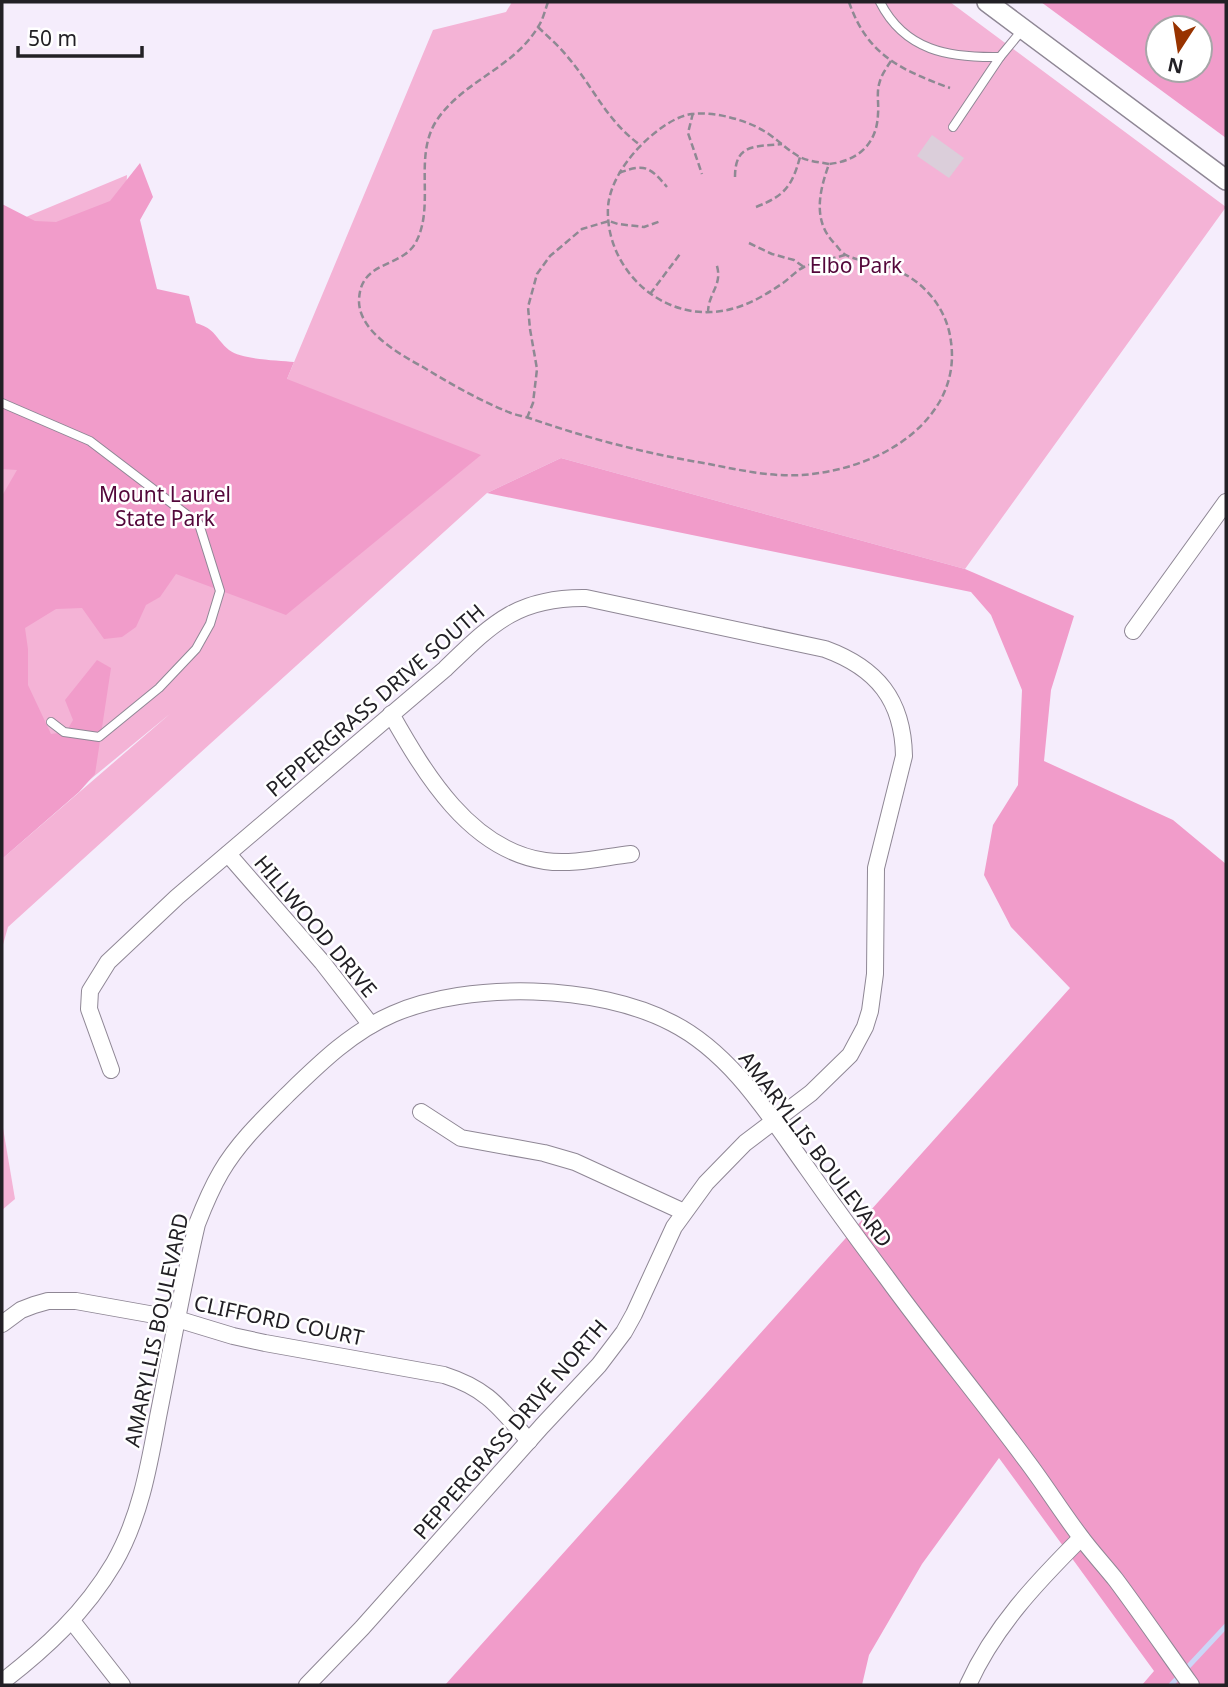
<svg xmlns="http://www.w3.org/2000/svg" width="1228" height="1687" viewBox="0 0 1228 1687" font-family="'Noto Sans',sans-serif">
<rect width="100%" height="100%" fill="#f5edfc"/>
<!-- green -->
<g fill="#f4b3d6">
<polygon points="512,2 950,2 1226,207 965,569 561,458 487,493 8,927 2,948 2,859 171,713 2,852 2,227 127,175 120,313 287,379 433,30 506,12"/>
<polygon points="2,1122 15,1199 2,1210"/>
</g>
<!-- forest -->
<g fill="#f19cca" fill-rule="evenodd">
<path d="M1041,2H1226V138ZM1158,28H1200V70H1158Z"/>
<path d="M140,163L153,197L140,220L157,289L189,296L196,323C216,329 215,338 229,350C242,360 278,360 294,362L287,379L481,455L286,615L176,574L160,597L146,605L136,627L122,637L104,639L82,608L56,609L25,628L28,649V685L51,734L66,732L73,720L65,700L97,660L111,668L95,774L79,792L2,859V496L17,470L2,469V204L35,221L56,222L110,201Z"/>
<polygon points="561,458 965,569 1074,616 1051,690 1044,761 1173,820 1226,864 1226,1685 1142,1685 1154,1671 999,1458 922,1564 869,1655 862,1685 445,1685 1070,988 1011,927 984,875 993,825 1018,785 1022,690 991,615 971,592 487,493"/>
</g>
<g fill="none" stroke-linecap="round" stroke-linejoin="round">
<!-- stream -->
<polyline stroke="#ccd6f7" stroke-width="5" points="1171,1685 1226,1626"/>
</g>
<!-- building -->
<polygon fill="#dbceda" points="932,135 964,158 949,178 917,156"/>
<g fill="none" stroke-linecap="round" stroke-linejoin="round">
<!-- service casing -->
<g stroke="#8f8795" stroke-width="10">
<g id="service">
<path d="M880,2C905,51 949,58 1000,57L1023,29"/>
<polyline points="953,127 1000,57"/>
<polyline points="2,403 90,441 199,524 220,591 210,624 196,649 159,688 99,737 64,732 51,722"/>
</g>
</g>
<!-- minor casing -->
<g stroke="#8f8795" stroke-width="18">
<g id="minor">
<polyline points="1133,631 1226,502"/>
<path d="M391,714C425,774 470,850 545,861C573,865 604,857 631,854"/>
<polyline points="228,854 322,962 371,1025"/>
<path d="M111,1070L89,1009L90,991L108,962L177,897L445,669C492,624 517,597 586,598L825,649C877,668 903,700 904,756L876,868L875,974L870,1011L865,1027L850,1055L811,1093L745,1143L706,1183L674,1227L634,1314L624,1332L599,1365L542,1426L362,1628L307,1685"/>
<polyline points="421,1112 461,1138 544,1153 575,1162 684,1212"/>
<path d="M2,1324L21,1310L34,1305L48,1301H76L177,1319L233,1336L265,1343L444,1375C488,1389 500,1408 529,1441"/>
<polyline points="72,1621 122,1685"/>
<path d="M2,1682C46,1648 85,1612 114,1563C140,1518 149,1466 158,1417C171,1352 182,1288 197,1224C204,1206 211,1189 221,1172C238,1143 262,1120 286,1096C318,1065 351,1032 393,1014C469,981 598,984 672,1023C731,1053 769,1115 807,1168C833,1205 860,1242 887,1278C932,1340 981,1399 1026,1460C1045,1485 1061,1511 1080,1536C1091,1551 1104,1565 1116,1580C1142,1615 1166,1650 1191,1685"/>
<path d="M968,1685C994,1627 1037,1582 1081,1538"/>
</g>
</g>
<!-- tertiary casing -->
<g stroke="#8f8795" stroke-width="22">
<polyline id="tertiary" points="987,2 1226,180"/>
</g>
<!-- path -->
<g stroke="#8e8993" stroke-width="2.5" stroke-dasharray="7 3.5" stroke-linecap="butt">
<path d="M548,2C545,10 543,20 538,27C513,69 460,82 435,123C414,159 435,206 416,242C402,269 359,259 359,302C360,332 399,354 423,367C449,383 477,399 506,411C514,415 524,416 532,419C590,439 648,454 709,464C739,470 771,477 802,475C855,471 913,448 940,401C950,383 954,363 951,342C947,306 920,276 885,266C874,262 854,260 846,255C842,253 839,249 836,245C812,222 819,192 829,164C858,161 877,144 878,114C879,103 876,92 880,81C882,74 887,67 891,61"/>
<path d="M849,2C867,55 901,70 950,88"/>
<path d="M538,27C547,36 558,45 566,55C594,87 604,118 640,145"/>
<polyline points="693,113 688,133 702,174"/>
<path d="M829,164C819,162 806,161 798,156C786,149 776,138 764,131C746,120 714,111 692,114C677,116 663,126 651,136C631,153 610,180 608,207C605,264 654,315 711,312C739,311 761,298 783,283C790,278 797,270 804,267C817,261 832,259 845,255"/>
<path d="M619,173C645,163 650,167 667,187"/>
<path d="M735,177C735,143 755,147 782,144"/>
<path d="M756,207C784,196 792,187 800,157"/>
<polyline points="749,243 772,254 794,260 804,267"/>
<polyline points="650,294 680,254"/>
<path d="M708,313C708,292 724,285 716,263"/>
<polyline points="527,418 533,403 537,369 530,329 528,307 537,274 550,256 582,229 609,221 618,224 644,227 661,221"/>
</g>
<!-- service -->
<use href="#service" stroke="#fff" stroke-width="8"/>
<!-- minor -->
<use href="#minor" stroke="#fff" stroke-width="16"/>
<!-- tertiary -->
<use href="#tertiary" stroke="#fff" stroke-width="19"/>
</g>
<g text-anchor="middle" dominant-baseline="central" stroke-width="5" stroke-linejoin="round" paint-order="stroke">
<!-- park labels -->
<g font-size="21" fill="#53073a" stroke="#fff">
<text x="856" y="265">Elbo Park</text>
<text x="165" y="494">Mount Laurel<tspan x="165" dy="24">State Park</tspan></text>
</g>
<!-- street labels -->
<g font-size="21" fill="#222025" stroke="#fff">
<text transform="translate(375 700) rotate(-41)">PEPPERGRASS DRIVE SOUTH</text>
<text transform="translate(316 926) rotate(50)">HILLWOOD DRIVE</text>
<text transform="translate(816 1149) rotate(53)">AMARYLLIS BOULEVARD</text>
<text transform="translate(279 1320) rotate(12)">CLIFFORD COURT</text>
<text transform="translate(156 1330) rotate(-78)">AMARYLLIS BOULEVARD</text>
<text transform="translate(510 1429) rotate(-49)">PEPPERGRASS DRIVE NORTH</text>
</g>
</g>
<!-- border -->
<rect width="1228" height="1687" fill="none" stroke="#222025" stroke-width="7"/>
<!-- north arrow -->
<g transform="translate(1179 49) rotate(192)"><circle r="33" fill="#ffffff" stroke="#a7a6a8" stroke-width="2"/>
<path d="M0-5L12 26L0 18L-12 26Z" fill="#983300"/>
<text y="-10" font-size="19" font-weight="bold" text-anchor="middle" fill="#222025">N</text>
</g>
<!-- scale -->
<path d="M18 46v10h124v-10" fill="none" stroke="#222025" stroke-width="3.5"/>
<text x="28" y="46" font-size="21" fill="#222025" stroke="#ffffff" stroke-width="5" paint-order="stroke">50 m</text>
</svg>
